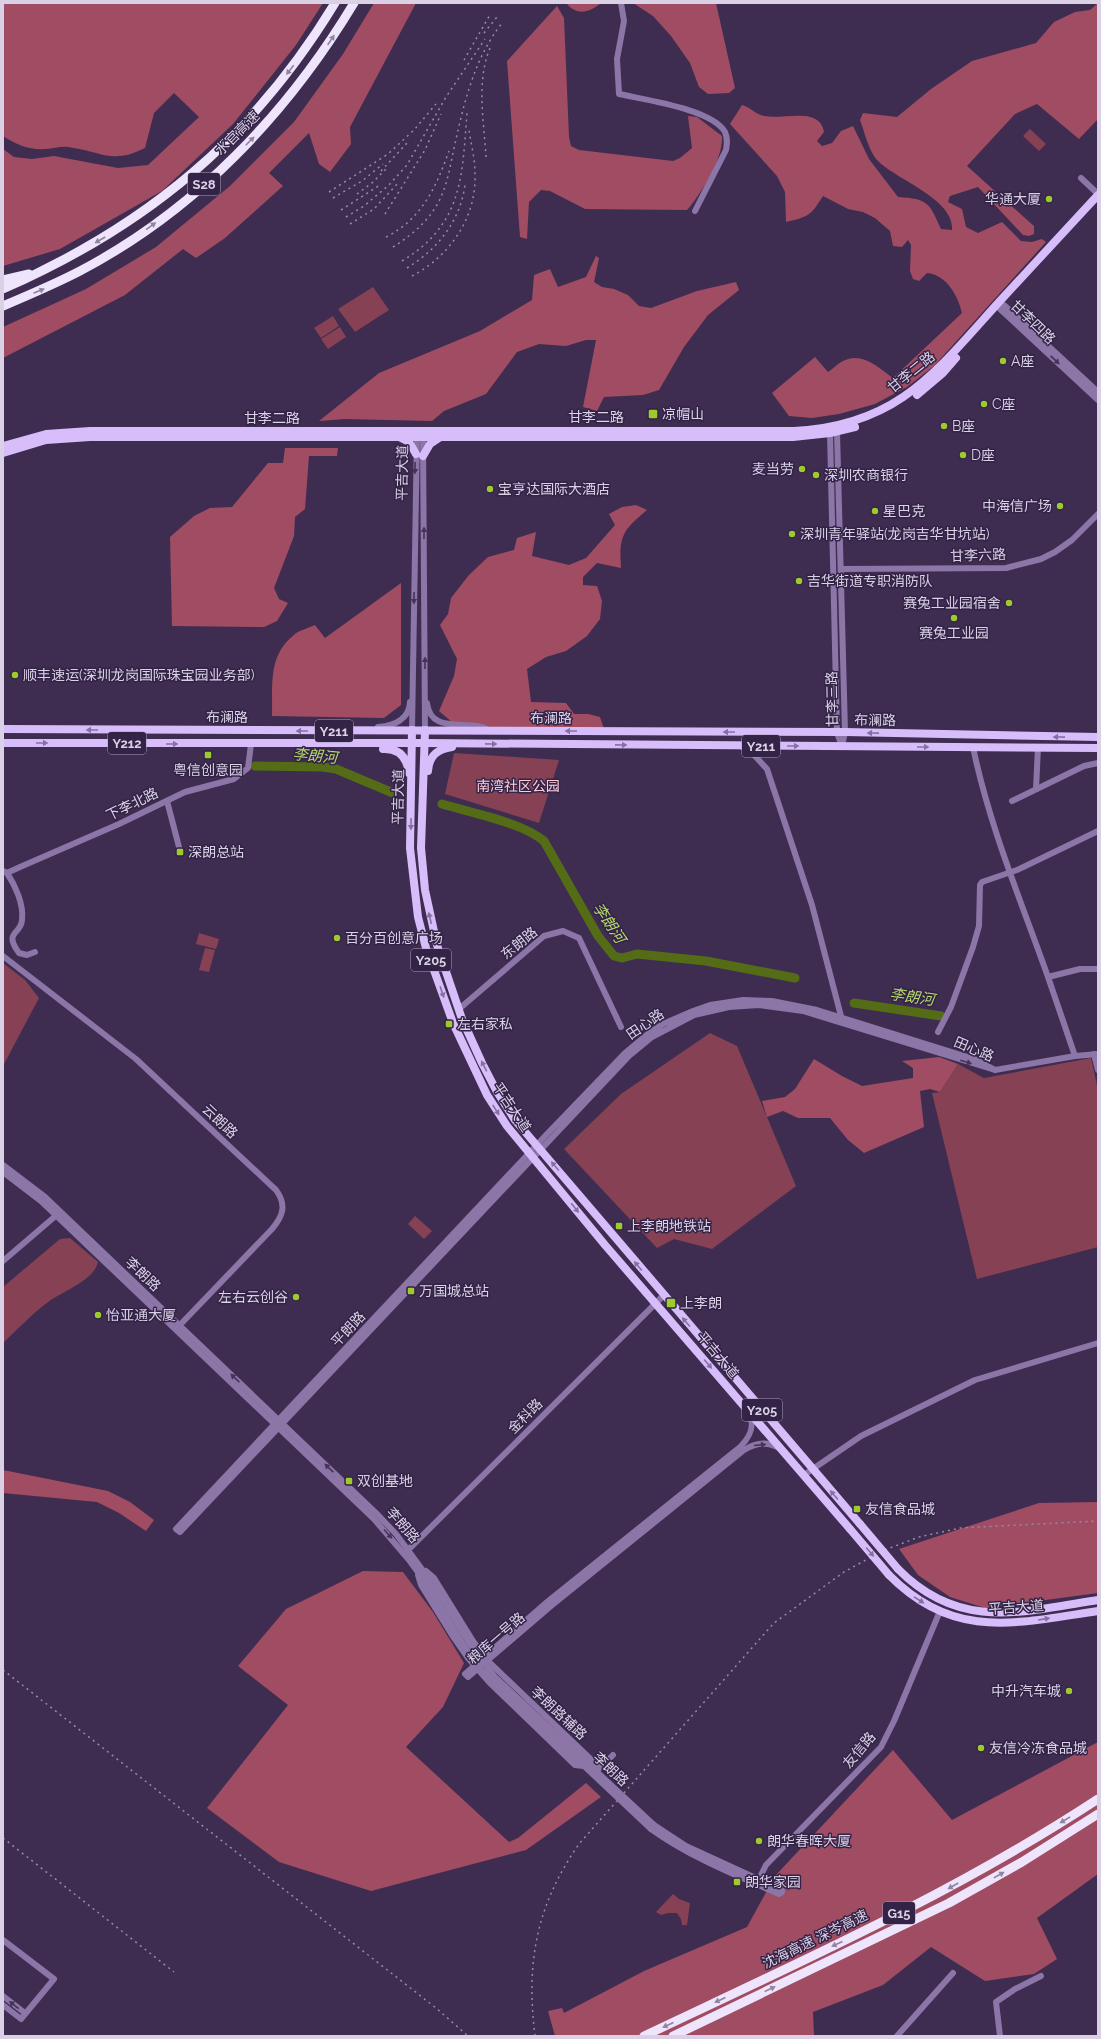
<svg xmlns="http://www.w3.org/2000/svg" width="1101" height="2039" viewBox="0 0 1101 2039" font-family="Raleway,'Noto Sans SC',sans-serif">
<rect width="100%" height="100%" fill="#3e2d51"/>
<!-- green -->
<g fill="#864154">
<polygon points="1030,129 1046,144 1039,151 1023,136"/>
<polygon points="373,287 389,310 355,332 338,309"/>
<polygon points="333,316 339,326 321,338 314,328"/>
<polygon points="340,327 346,337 328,349 321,339"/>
<polygon points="454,753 559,760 539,823 445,794"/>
<polygon points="199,933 219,939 216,949 196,944"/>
<polygon points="205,948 215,950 209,972 199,970"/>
<polygon points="3,963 25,980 39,998 3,1066"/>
<polygon points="710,1033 737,1046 796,1186 712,1249 674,1239 657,1248 564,1149 621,1094"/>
<polygon points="1091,1058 1098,1090 1098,1247 977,1279 932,1093 940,1092 958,1064 984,1078"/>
<polygon points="415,1216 432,1231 424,1239 408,1224"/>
<path d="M70,1238L98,1262C94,1279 69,1289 54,1298C39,1307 17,1330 3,1343V1287L60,1239Z"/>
<polygon points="673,1894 679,1899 690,1903 687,1925 682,1925 681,1919 677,1913 668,1913 661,1915 656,1912"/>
</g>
<!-- forest -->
<g fill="#a04c63">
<path d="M3,3H323L296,45L233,124L162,191L60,249L3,266V149L14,157L32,159L54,156L118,168L148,165L199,117L174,93L154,113L145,148C112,165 100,151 68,147C61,146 53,149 46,149C29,150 17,145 3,136Z"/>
<polygon points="374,3 416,3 350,127 351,144 330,172 319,164 309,133 269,173 283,186 225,238 196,258 183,249 125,295 3,358 3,327 86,289 156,247 230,186 294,122 343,54"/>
<path d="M566,3H601C589,13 577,16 566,3Z"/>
<polygon points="633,3 716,3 735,88 729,93 708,94 699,87 690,63 671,36 653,16"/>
<path d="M1098,3V119L1079,139L1037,104L1015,114L967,166L1034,226V234L1029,236L1023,235L978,187L950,196L948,202L962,209L966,227L978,233L1002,222L1021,241L1032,242L1042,239L1046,242L934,366L907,387L875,404L839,414L812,418L789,416L772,393L815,357L828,372C833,369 838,363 843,361C862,351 879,368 893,378L962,313C958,296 947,275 927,273L919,281L913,279L910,271L911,245L908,240L902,247L893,246L890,231L875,218L863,212L848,209L823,196C811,215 809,217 786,222L785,192L777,176L730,124L742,105C750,107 755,114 764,116C783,120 820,106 824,132L817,141L822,146L832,143L841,131L853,126L869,159L898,197C928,199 929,202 941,229L952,230C955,200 898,180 879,162C869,153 865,133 860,120L863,113L897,117L931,89L972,61L1036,43L1054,22L1075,12L1090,10Z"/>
<path d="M557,6L564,18L569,137L571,146L579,150L673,161L680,158L692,148L688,116L697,117L722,136C723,160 702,192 687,210L585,209L550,191L541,190L529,202L527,239L520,237L507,61Z"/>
<polygon points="596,256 599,258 594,282 602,287 614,289 628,295 639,306 651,308 697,291 736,282 739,290 708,315 684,347 659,390 643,395 604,397 597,411 583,407 596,340 586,340 566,346 539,344 517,352 486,394 444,411 432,421 345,419 319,421 379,373 480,331 532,300 534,275 550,269 558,287 586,277"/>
<polygon points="285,448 338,448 337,456 309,456 305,509 295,517 294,536 274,588 279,599 288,603 277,621 264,627 172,626 170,537 194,516 210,508 232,507 268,463 283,463"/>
<path d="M636,505L647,510C622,531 619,536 621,568L597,563L583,577V585L597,586L602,601L600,619L587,636L566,651L546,657L527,669L531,702L566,703L574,714H588L600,717L604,729L464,728L453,723L439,711L454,676L457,659L440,625L448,614L451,598L469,575L488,557L514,550L517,538L536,532L532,556L569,565L586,558L615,525L609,514L622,507Z"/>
<path d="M401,583V705L384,718L272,716C273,685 267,656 295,634C300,630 309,628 315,625L325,638Z"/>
<polygon points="939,1057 958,1064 940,1092 930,1089 920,1091 924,1127 864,1153 848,1140 830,1118 798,1118 783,1111 767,1117 762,1101 785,1097 795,1089 814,1059 842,1076 862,1086 913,1078 913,1068 902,1061"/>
<polygon points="3,1470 108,1491 130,1502 154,1520 146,1531 119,1513 97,1502 3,1493"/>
<polygon points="1098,1502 1098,1593 985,1608 950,1597 918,1575 899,1549 1039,1503"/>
<polygon points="363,1571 403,1572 433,1612 464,1663 443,1707 406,1747 509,1842 518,1838 586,1783 601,1797 526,1850 371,1891 279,1862 207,1808 288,1705 238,1666 286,1609"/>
<polygon points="1098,1742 1098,1874 1037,1918 1057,1959 1034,1974 985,1981 931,1947 883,1985 813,2012 814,2036 555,2036 548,2011 562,2008 564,2013 644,1971 747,1927 775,1876 893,1750 952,1820"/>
</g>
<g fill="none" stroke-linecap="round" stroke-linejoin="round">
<!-- river -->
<g stroke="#546c15" stroke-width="9">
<polyline points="255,766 323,767 336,769 393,793"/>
<path d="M442,804C472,813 521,822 544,841L598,936L614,956L622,958L637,954L706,961L795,978"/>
<polyline points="854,1003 941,1016"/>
</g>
<!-- minor -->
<g stroke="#8c75a7" stroke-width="6">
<path d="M621,3L624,21L617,59L619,94C645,100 712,109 725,132C728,139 727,144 726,150L695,211"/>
<polyline points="1081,178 1098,194"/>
<polyline points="1098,392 1004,305 998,303 1000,309 1098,400"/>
<polygon points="833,427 837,432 845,732 842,746 837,733 830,433"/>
<polyline points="421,433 423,436 425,730"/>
<polyline points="842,569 1006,568 1041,559 1055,552 1072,540 1098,514"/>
<path d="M427,703C431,737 471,717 490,731"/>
<path d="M378,727C393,726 409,720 410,702"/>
<polyline points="412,730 417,434"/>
<polyline points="741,746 754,755 767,769 812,905 842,1020"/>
<path d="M973,747C989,825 1021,901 1048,977L1080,969H1098"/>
<polyline points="1036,789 1038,747"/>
<polyline points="167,801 179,847"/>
<polyline points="1012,801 1084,766 1098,763"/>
<polyline points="3,871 7,873 20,867 119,824 185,792 234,779 248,768 251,744"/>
<path d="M7,873C15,885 24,904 22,920C21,935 3,931 19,953L27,955L35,952"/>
<path d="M3,956L136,1059L276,1190C287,1205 283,1216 272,1229L178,1327"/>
<polyline points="1048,977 1075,1056"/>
<polyline points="459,1009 544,936 563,931 579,938 621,1027"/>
<polyline points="938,1032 951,1007 973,947 979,926 980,885 982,882 1017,870 1098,831"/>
<polyline points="1094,1054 1098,1070"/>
<polyline points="995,1070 974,1059 817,1010 772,1001 743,1000 710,1005 693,1011 663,1024 649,1033 625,1053 547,1134 176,1529 180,1532 629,1056 652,1037 694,1015 729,1007 759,1005 803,1011 995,1070 1075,1056 1098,1054"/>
<polyline points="3,1165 45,1197 378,1515 396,1534 430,1580"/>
<polyline points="3,1172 41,1201 374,1519 409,1560 425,1582"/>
<polyline points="3,1261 59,1213"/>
<path d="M750,1415C755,1428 749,1438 740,1447L547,1602L465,1674L468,1677L551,1606L744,1450C755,1443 767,1441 779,1448"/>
<polyline points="804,1475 861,1436 975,1380 1098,1343"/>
<polyline points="407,1551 663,1296"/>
<polyline points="426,1571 434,1578 473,1641 490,1663 600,1768"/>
<polyline points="418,1575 421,1585 452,1635 468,1658 489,1682 575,1765 600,1768"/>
<polyline points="600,1768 613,1755"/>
<path d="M651,1829C690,1857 735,1875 779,1894L782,1892V1890L686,1846L654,1825"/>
<polyline points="759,1879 766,1865 881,1747 894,1721 940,1611"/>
<polyline points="3,1940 54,1979 21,2019 3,2005"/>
<polyline points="3,1996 25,2013"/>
<polyline points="897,2036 953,1973"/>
<polyline points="1000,2036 996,2002 1015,1989 1041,1976"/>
</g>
<!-- major -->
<g stroke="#d8bdfb" stroke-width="8">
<polyline points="917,395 943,373 956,358"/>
<polyline points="399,437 409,442 416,454"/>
<path d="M3,446L46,434L90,431H794C897,426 935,373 999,302C1032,266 1065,231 1098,195"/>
<polyline points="3,453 46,440 90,437 793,437 830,433 855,427"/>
<polyline points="423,456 430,444 442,436"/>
<polyline points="3,729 845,732 1098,737"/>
<polyline points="412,730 410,848 418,917 426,948 453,1023 487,1095 507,1126 605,1245 850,1529"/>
<polyline points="425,730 421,848 425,890 437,945 462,1019 482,1063 496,1090 515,1120 538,1147 860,1524"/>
<polyline points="3,743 424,743 1098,748"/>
<path d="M383,749C399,748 407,757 409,773"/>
<path d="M428,771C429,756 437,749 452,747"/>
<path d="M898,1569C959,1631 1022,1612 1098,1600"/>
<path d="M889,1575C954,1641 1016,1623 1098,1611"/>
</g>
<!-- highway -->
<g stroke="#eee4fc" stroke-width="9">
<polyline points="3,280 29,274"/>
<path d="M3,289C147,226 253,138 335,3"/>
<path d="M3,306C29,295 55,284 80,271C196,210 287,114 354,3"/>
<path d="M644,2036C798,1963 955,1893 1098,1799"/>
<polyline points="673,2036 949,1903 1022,1862 1098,1814"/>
</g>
<!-- rail -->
<g stroke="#978ba7" stroke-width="1.5" stroke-dasharray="2 4" stroke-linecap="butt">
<polyline points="484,33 497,17"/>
<polyline points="464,60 491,13"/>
<path d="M486,157C484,121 476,82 490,48"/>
<polyline points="381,171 407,143"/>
<polyline points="329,192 388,154 414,130 436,104"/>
<polyline points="357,194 372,183 387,168"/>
<polyline points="333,198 362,181 383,164"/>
<polyline points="341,210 380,185"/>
<polyline points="385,214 425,150 441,114"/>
<polyline points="346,217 364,206 389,185 407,165 446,97 485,39"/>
<polyline points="350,224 374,209 398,183"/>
<path d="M386,237C422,219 436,187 449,151"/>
<path d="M393,247C409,237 425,224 435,208C446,191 449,172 453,153C463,107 473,60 502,23"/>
<path d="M402,261C463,224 462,177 467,113"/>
<path d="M407,268C438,249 460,221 465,185"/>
<path d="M412,276C450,256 477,217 475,173C475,159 471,144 469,130"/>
<polyline points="3,1670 436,2008 468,2036"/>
<polyline points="3,1838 174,1972"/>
<path d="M535,2036C526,1962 536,1906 579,1844L774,1623L844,1572L882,1551L919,1537L960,1528L1098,1521"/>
</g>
<!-- minor-bridge -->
<g stroke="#8c75a7" stroke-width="6">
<polyline points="430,1580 469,1643 495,1677 654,1825"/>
<polyline points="425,1582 464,1646 481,1669 651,1829"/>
</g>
<!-- major-bridge -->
<g stroke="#d8bdfb" stroke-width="8">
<polyline points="860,1524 898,1569"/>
<polyline points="850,1529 889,1575"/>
</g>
</g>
<!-- one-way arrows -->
<defs><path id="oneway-solid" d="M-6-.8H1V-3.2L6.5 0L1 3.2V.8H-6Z"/></defs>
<g fill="#9084a1">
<use href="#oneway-solid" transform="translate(331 40) rotate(-56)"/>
<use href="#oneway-solid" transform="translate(290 70) rotate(128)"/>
<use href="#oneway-solid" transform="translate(250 141) rotate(-45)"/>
<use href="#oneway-solid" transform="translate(151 226) rotate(-36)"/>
<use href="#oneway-solid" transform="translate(100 240) rotate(150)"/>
<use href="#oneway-solid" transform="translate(39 291) rotate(-23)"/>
<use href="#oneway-solid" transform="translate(1065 1820) rotate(149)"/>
<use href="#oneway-solid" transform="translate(999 1875) rotate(-29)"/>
<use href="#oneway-solid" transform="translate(953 1886) rotate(150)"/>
<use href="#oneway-solid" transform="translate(837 1944) rotate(155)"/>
<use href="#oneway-solid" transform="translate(770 1989) rotate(-26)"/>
<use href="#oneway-solid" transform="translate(720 2000) rotate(155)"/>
<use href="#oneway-solid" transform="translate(668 2025) rotate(155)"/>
</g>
<g fill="#453359">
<use href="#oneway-solid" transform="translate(1055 360) rotate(43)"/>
<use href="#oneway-solid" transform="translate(415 468) rotate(91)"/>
<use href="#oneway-solid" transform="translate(424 533) rotate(-90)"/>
<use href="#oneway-solid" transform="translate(414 598) rotate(91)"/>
<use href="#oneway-solid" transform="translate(425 663) rotate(-90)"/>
<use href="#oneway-solid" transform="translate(966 1062) rotate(17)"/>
<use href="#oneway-solid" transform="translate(235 1378) rotate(-137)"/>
<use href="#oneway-solid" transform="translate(760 1445) rotate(-5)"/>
<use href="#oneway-solid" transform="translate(329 1468) rotate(-136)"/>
<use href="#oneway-solid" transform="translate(388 1534) rotate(48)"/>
<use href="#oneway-solid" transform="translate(14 2005) rotate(-142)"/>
</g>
<g fill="#8670a0">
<use href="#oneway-solid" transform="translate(92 730) rotate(-180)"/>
<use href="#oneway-solid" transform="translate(302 731) rotate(-180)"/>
<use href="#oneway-solid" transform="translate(571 731) rotate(-180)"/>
<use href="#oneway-solid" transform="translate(729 732) rotate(-180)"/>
<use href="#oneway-solid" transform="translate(873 733) rotate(-179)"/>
<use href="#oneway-solid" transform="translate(1059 737) rotate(-179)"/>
<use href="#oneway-solid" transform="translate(42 743)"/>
<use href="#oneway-solid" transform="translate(172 744)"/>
<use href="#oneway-solid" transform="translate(491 744) rotate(1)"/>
<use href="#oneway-solid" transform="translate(621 745) rotate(1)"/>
<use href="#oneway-solid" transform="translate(793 746)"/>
<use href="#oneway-solid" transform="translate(923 747)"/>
<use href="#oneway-solid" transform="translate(411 824) rotate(91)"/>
<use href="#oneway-solid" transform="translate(430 918) rotate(-103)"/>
<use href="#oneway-solid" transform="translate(442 992) rotate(71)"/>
<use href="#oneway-solid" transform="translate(484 1066) rotate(-117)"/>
<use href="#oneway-solid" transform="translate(496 1110) rotate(57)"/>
<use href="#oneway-solid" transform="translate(555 1166) rotate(-130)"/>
<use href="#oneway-solid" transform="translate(575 1208) rotate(51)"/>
<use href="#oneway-solid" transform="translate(638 1266) rotate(-130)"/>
<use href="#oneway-solid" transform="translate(686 1322) rotate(-131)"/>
<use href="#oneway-solid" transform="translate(708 1364) rotate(50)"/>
<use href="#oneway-solid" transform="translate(834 1495) rotate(-131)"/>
<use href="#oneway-solid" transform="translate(870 1552) rotate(50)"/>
<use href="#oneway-solid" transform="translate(919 1600) rotate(32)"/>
<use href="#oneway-solid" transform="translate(1044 1619) rotate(-9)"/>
</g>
<!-- markers -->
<g fill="#9fca2e" stroke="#332346" stroke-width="1.5">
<circle cx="1049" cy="199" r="4"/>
<circle cx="1003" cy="361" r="4"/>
<circle cx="984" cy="404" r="4"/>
<rect x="648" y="409" width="10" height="10" rx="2"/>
<circle cx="944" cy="426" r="4"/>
<circle cx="963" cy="455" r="4"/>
<circle cx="802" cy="469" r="4"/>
<circle cx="816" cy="475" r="4"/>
<circle cx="490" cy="489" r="4"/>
<circle cx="1060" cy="506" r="4"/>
<circle cx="875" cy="511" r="4"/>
<circle cx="792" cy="534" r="4"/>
<circle cx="799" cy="581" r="4"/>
<circle cx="1009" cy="603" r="4"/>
<circle cx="954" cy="618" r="4"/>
<circle cx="15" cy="675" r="4"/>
<rect x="204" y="751" width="8" height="8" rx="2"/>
<rect x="176" y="848" width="8" height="8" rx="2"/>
<circle cx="337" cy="938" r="4"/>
<rect x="445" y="1020" width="8" height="8" rx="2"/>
<rect x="615" y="1222" width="8" height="8" rx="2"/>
<rect x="407" y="1287" width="8" height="8" rx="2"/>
<circle cx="296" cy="1297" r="4"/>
<rect x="666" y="1298" width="10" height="10" rx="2"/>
<circle cx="98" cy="1315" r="4"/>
<rect x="345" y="1477" width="8" height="8" rx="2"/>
<rect x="853" y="1505" width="8" height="8" rx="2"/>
<circle cx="1069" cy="1691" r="4"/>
<circle cx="981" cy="1748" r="4"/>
<circle cx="759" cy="1841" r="4"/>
<rect x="733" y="1878" width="8" height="8" rx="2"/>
</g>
<g text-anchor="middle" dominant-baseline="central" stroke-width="3" stroke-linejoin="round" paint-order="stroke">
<!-- shield labels -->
<g fill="#332346" stroke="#a89db7" stroke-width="1">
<rect x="188" y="173" width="32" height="22" rx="3"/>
<rect x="315" y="720" width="38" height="22" rx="3"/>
<rect x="108" y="732" width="38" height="22" rx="3"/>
<rect x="742" y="735" width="38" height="22" rx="3"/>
<rect x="411" y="949" width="40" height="22" rx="3"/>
<rect x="742" y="1399" width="40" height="22" rx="3"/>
<rect x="883" y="1902" width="32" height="22" rx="3"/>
</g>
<g font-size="13" font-weight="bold" fill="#dad1e7">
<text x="204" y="184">S28</text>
<text x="334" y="731">Y211</text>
<text x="127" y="743">Y212</text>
<text x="761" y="746">Y211</text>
<text x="431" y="960">Y205</text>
<text x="762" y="1410">Y205</text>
<text x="899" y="1913">G15</text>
</g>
<!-- street labels -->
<g font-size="14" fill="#dad1e7" stroke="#332346">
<text transform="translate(237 133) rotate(-45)">水官高速</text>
<text transform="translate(1033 322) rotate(44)">甘李四路</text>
<text transform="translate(911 372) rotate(-39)">甘李二路</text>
<text x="596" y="417">甘李二路</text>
<text x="272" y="418">甘李二路</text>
<text transform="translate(402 473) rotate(-89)">平吉大道</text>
<text transform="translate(978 555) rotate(-2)">甘李六路</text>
<text transform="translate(832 699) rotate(-91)">甘李三路</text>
<text x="227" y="717">布澜路</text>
<text x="551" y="718">布澜路</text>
<text transform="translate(875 720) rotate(1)">布澜路</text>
<text transform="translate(398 797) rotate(-89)">平吉大道</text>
<text transform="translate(132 804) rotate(-26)">下李北路</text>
<text transform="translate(519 943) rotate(-39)">东朗路</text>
<text transform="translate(645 1024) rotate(-34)">田心路</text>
<text transform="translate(974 1049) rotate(23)">田心路</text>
<text transform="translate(512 1107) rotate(56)">平吉大道</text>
<text transform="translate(220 1121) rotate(43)">云朗路</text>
<text transform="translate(143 1274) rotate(43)">李朗路</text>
<text transform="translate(348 1329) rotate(-47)">平朗路</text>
<text transform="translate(718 1355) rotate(50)">平吉大道</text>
<text transform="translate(525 1416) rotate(-45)">金科路</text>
<text transform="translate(403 1525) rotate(49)">李朗路</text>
<text transform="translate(1016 1607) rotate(-4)">平吉大道</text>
<text transform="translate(496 1638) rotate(-41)">粮库一号路</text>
<text transform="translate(559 1713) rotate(43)">李朗路辅路</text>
<text transform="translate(859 1750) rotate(-50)">友信路</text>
<text transform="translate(611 1769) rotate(43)">李朗路</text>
<text transform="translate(815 1939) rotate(-26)">沈海高速 深岑高速</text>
</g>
<!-- poi labels -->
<g font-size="14" fill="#dad1e7" stroke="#332346" text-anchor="start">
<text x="1041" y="199" text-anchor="end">华通大厦</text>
<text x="1011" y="361">A座</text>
<text x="992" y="404">C座</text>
<text x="662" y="414">凉帽山</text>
<text x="952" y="426">B座</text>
<text x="971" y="455">D座</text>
<text x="794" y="469" text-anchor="end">麦当劳</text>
<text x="824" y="475">深圳农商银行</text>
<text x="498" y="489">宝亨达国际大酒店</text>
<text x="1052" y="506" text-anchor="end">中海信广场</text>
<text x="883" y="511">星巴克</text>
<text x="800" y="534">深圳青年驿站(龙岗吉华甘坑站)</text>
<text x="807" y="581">吉华街道专职消防队</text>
<text x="1001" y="603" text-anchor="end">赛兔工业园宿舍</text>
<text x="954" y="633" text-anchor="middle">赛兔工业园</text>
<text x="23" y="675">顺丰速运(深圳龙岗国际珠宝园业务部)</text>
<text x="208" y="770" text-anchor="middle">粤信创意园</text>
<text x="188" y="852">深朗总站</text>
<text x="345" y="938">百分百创意广场</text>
<text x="457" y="1024">左右家私</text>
<text x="627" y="1226">上李朗地铁站</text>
<text x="419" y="1291">万国城总站</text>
<text x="288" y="1297" text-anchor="end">左右云创谷</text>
<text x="680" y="1303">上李朗</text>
<text x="106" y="1315">怡亚通大厦</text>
<text x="357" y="1481">双创基地</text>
<text x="865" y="1509">友信食品城</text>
<text x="1061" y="1691" text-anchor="end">中升汽车城</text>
<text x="989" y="1748">友信冷冻食品城</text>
<text x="767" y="1841">朗华春晖大厦</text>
<text x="745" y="1882">朗华家园</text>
</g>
<!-- park labels -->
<g font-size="14" fill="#feccd7" stroke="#332346">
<text x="518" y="786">南湾社区公园</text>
</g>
<!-- water labels -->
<g font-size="15" font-style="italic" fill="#b5d96b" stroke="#332346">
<text transform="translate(315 756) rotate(5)">李朗河</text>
<text transform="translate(609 923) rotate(56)">李朗河</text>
<text transform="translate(912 997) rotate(8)">李朗河</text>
</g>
</g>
<!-- border -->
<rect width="1101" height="2039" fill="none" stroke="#dad1e7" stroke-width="8"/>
</svg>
